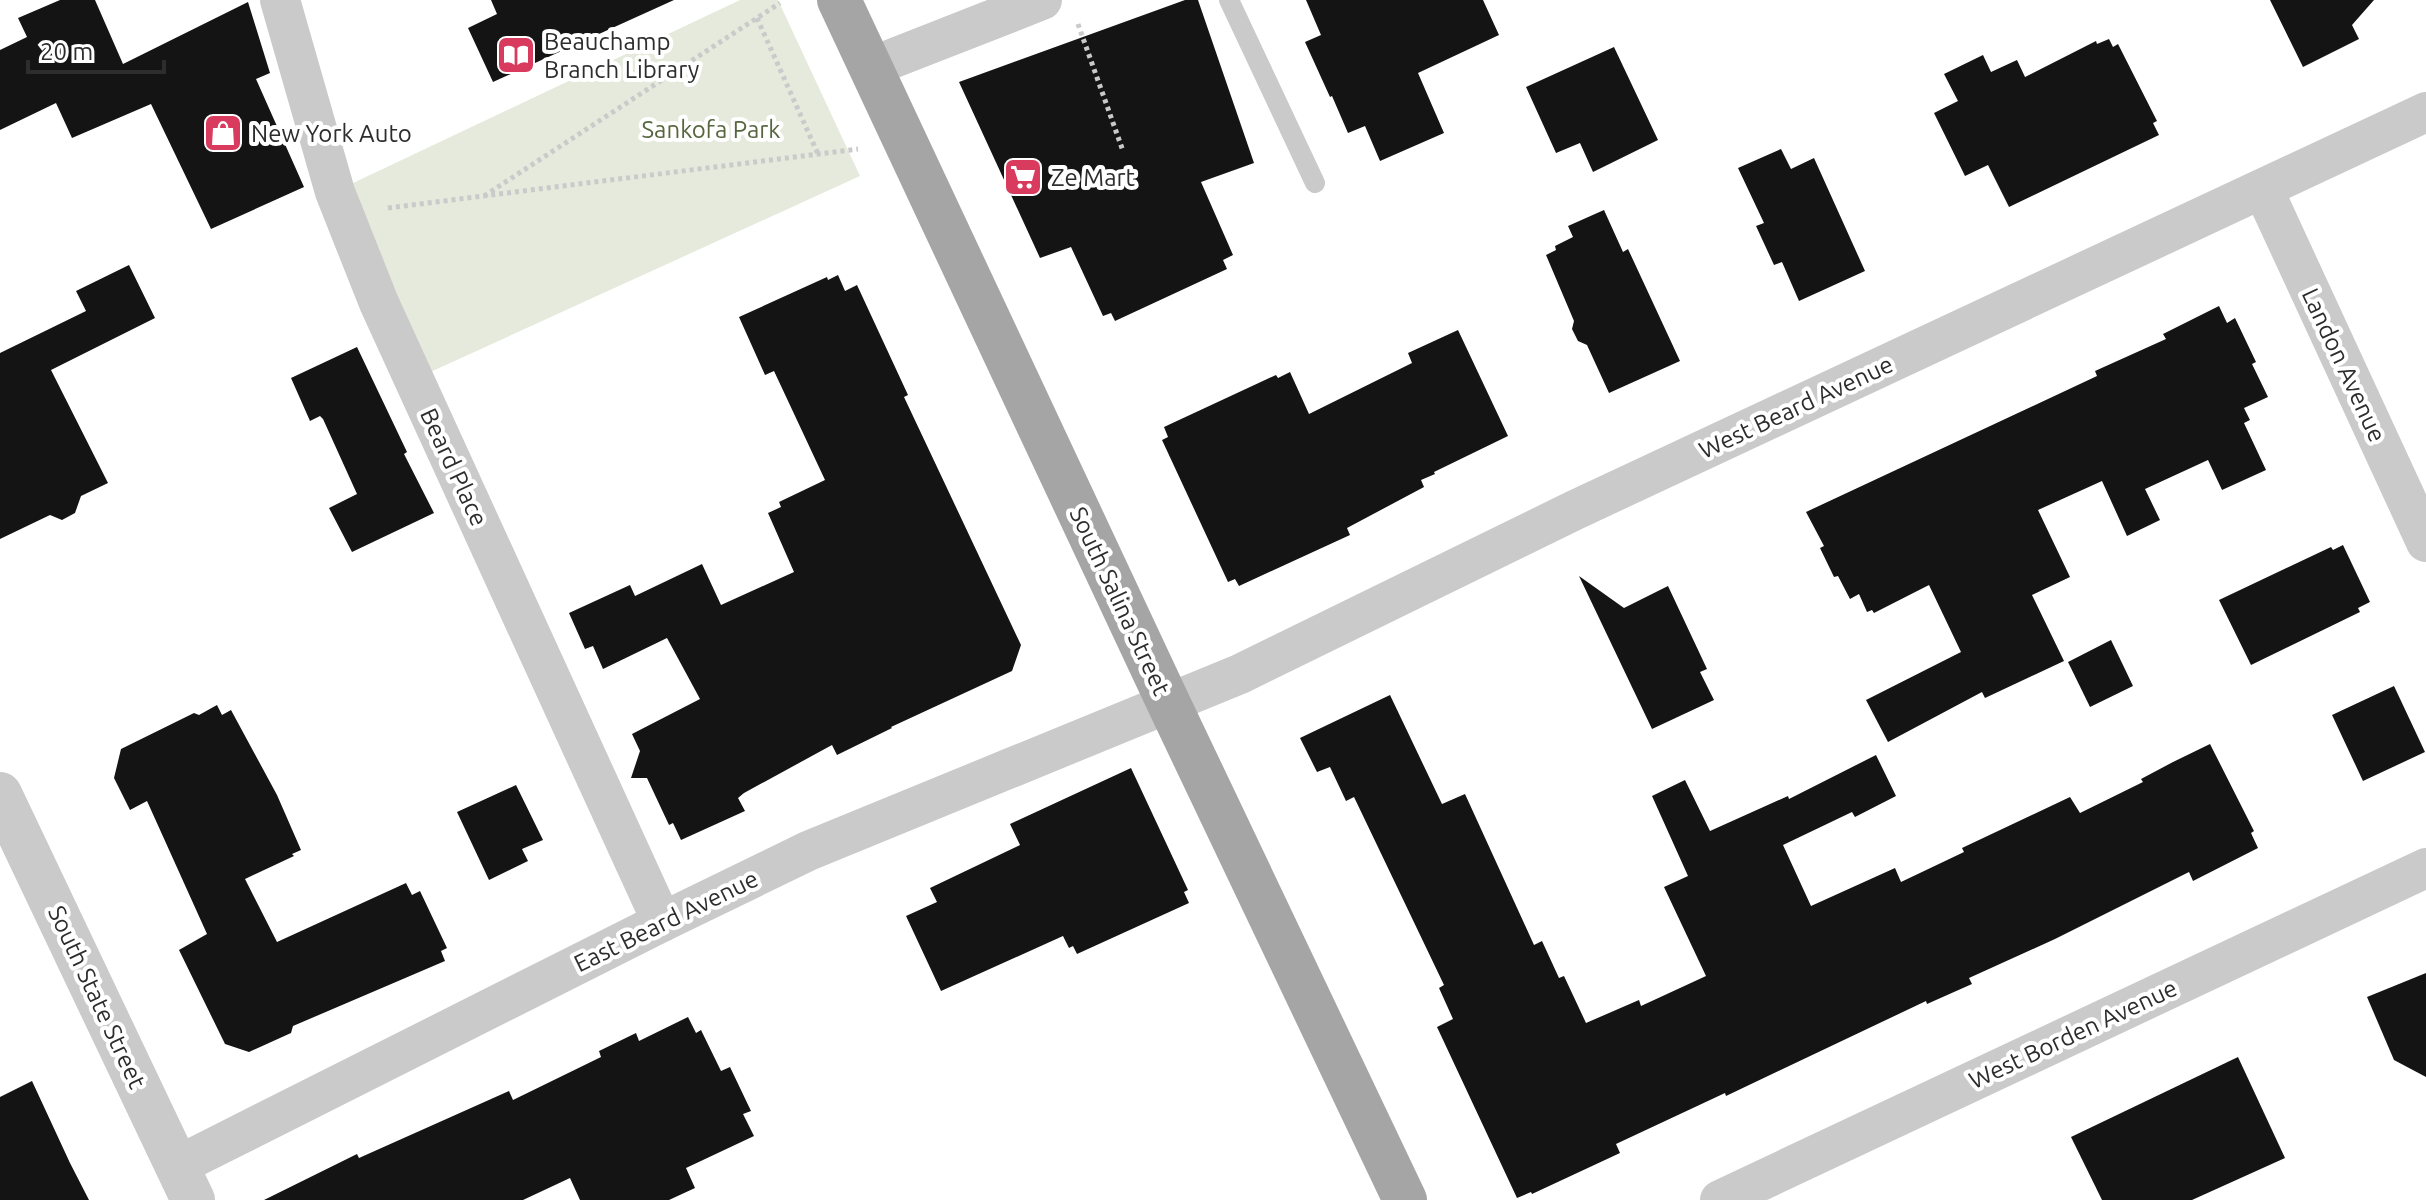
<svg xmlns="http://www.w3.org/2000/svg" width="2426" height="1200" viewBox="0 0 2426 1200" font-family="Ubuntu,sans-serif">
<rect width="100%" height="100%" fill="#fff"/>
<!-- green -->
<polygon fill="#e5eadc" points="740,0 778,0 860,176 426,374 351,184"/>
<!-- building -->
<g fill="#141414">
<polygon points="60,0 95,0 123,64 248,2 270,73 256,79 304,187 211,229 151,104 72,138 56,103 0,130 0,50 27,37 18,18"/>
<polygon points="491,0 674,0 493,82 468,28 497,14"/>
<polygon points="1185,0 1198,0 1254,163 1201,182 1233,255 1223,260 1227,269 1115,321 1111,313 1103,316 1071,247 1040,258 959,82"/>
<polygon points="1306,0 1483,0 1499,35 1418,73 1444,133 1380,161 1365,126 1348,133 1332,96 1330,97 1305,42 1321,35"/>
<polygon points="2270,0 2374,0 2352,25 2359,39 2303,67"/>
<polygon points="2109,39 2113,47 2118,44 2157,121 2153,123 2159,135 2009,207 1988,165 1965,176 1934,113 1958,101 1944,74 1983,55 1991,72 2017,60 2025,77 2096,41 2097,44"/>
<polygon points="1614,47 1658,140 1593,172 1580,143 1556,153 1526,87"/>
<polygon points="1781,149 1791,169 1814,158 1865,271 1799,301 1782,262 1774,265 1756,226 1764,223 1738,168"/>
<polygon points="1604,210 1623,252 1628,249 1680,361 1609,393 1587,345 1578,341 1572,329 1574,321 1546,255 1556,250 1555,246 1573,237 1568,226"/>
<polygon points="129,265 155,318 51,370 108,483 81,496 75,513 62,520 50,515 0,539 0,353 86,311 76,291"/>
<polygon points="838,275 845,291 857,285 908,395 904,397 1021,645 1012,671 891,727 892,728 837,755 832,745 744,793 738,798 745,811 681,840 673,823 669,825 647,778 631,778 640,751 632,734 700,699 667,638 603,669 593,646 585,649 569,613 630,585 635,596 702,564 721,605 794,572 768,513 781,507 779,502 825,480 774,371 765,375 739,317 827,277 828,280"/>
<polygon points="2219,306 2227,323 2235,318 2256,362 2252,364 2268,397 2244,408 2250,420 2244,423 2266,470 2222,490 2208,460 2145,489 2160,520 2127,536 2102,481 2038,510 2070,577 2032,595 2064,661 1985,698 1982,692 1888,742 1866,700 1961,652 1929,585 1874,613 1872,610 1867,612 1859,594 1850,599 1838,576 1834,577 1820,548 1824,546 1806,512 2097,376 2095,371 2166,339 2163,334"/>
<polygon points="1458,330 1508,436 1434,472 1435,474 1421,480 1424,487 1347,528 1350,535 1239,586 1235,579 1228,582 1162,440 1168,437 1164,427 1276,375 1278,378 1290,372 1309,414 1412,363 1408,353"/>
<polygon points="357,347 407,452 404,454 434,513 352,552 329,508 357,494 323,419 320,416 310,421 291,378"/>
<polygon points="2343,545 2370,602 2358,608 2360,612 2251,665 2219,600 2331,547 2333,550"/>
<polygon points="1579,576 1624,608 1668,586 1707,669 1700,672 1714,700 1652,729"/>
<polygon points="2111,640 2133,686 2090,707 2068,662"/>
<polygon points="2394,686 2425,752 2363,781 2332,715"/>
<polygon points="1390,695 1442,804 1465,794 1534,945 1542,941 1559,978 1564,976 1586,1023 1639,1000 1641,1006 1706,976 1664,887 1688,876 1652,796 1685,780 1710,831 1788,796 1789,799 1876,755 1896,796 1855,817 1852,812 1783,845 1811,906 1895,868 1901,882 1964,852 1962,848 2070,797 2080,813 2143,782 2141,779 2173,762 2210,744 2254,831 2251,833 2258,848 2193,881 2189,872 2055,939 1969,978 1972,984 1927,1004 1926,1001 1726,1096 1725,1093 1616,1144 1620,1153 1532,1194 1531,1192 1517,1198 1437,1027 1453,1019 1439,988 1444,985 1354,797 1346,801 1330,767 1317,772 1300,738"/>
<polygon points="217,705 222,715 231,710 277,795 301,850 292,854 294,856 245,879 277,942 406,883 412,895 420,891 447,948 441,951 445,961 293,1026 291,1033 249,1052 225,1044 179,950 207,934 147,801 130,810 114,778 121,749 194,713 199,715"/>
<polygon points="1131,768 1188,890 1184,892 1189,903 1077,954 1073,946 1069,948 1063,936 941,991 906,916 937,902 930,888 1020,845 1010,824"/>
<polygon points="516,785 543,840 522,849 528,861 489,880 457,812"/>
<polygon points="2426,973 2426,1077 2394,1060 2367,997"/>
<polygon points="688,1017 696,1033 701,1030 721,1071 730,1067 751,1111 743,1114 754,1136 686,1168 695,1188 669,1200 580,1200 570,1178 523,1200 264,1200 357,1154 359,1158 509,1091 513,1100 601,1057 599,1051 636,1033 639,1041"/>
<polygon points="2238,1057 2285,1158 2192,1200 2102,1200 2071,1137"/>
<polygon points="32,1081 70,1163 89,1200 0,1200 0,1097"/>
</g>
<g fill="none" stroke-linecap="round" stroke-linejoin="round">
<!-- path -->
<g stroke="#cacaca" stroke-width="5" stroke-dasharray="4 4" stroke-linecap="butt">
<polyline points="757,18 818,154"/>
<polyline points="1078,24 1123,151"/>
<polyline points="484,196 780,3"/>
<polyline points="388,208 858,149"/>
</g>
<!-- service -->
<polyline stroke="#cacaca" stroke-width="20" points="1229,0 1315,183"/>
<!-- minor -->
<g stroke="#cacaca" stroke-width="40">
<polyline points="280,0 335,192 379,303 662,922"/>
<polyline points="871,67 1042,0"/>
<polyline points="2263,189 2426,542"/>
<polyline points="177,1166 662,922 808,851 1240,674 1575,510 2426,112"/>
<polyline points="1720,1200 2426,868"/>
</g>
<!-- tertiary -->
<polyline stroke="#cacaca" stroke-width="44" points="0,794 193,1200"/>
<!-- primary -->
<polyline stroke="#a5a5a5" stroke-width="44" points="839,0 1168,702 1405,1200"/>
</g>
<!-- icons -->
<defs>
<g id="library-square" transform="scale(2)"><rect x="-9" y="-9" width="18" height="18" rx="4" fill="#d83b5d" stroke="#fff"/><path d="M-6-4Q-3-5.5-.7-3.5V5Q-3 3-6 4ZM6-4Q3-5.5 .7-3.5V5Q3 3 6 4Z" fill="#fff"/></g>
<g id="shop-square" transform="scale(2)"><rect x="-9" y="-9" width="18" height="18" rx="4" fill="#d83b5d" stroke="#fff"/><path d="M-5-2.5h2.3a2.7 3.5 0 0 1 5.4 0H5L5.5 6h-11ZM-1.5-2.5h3a1.5 2.3 0 0 0-3 0Z" fill="#fff"/></g>
<g id="supermarket-square" transform="scale(2)"><rect x="-9" y="-9" width="18" height="18" rx="4" fill="#d83b5d" stroke="#fff"/><path d="M-6-5.5h2.5l.6 2H6L4.5 2H-2.5L-4.4-4H-6ZM-1.5 3.2a1.3 1.3 0 1 0 .1 0ZM3 3.2a1.3 1.3 0 1 0 .1 0Z" fill="#fff"/></g>
</defs>
<g fill-rule="evenodd">
<use href="#library-square" x="516" y="55"/>
<use href="#shop-square" x="223" y="133"/>
<use href="#supermarket-square" x="1023" y="177"/>
</g>
<g text-anchor="middle" dominant-baseline="central" stroke-width="8" stroke-linejoin="round" paint-order="stroke">
<!-- poi labels -->
<g font-size="24" fill="#2d2d2d" stroke="#fff" text-anchor="start">
<text x="544" y="41">Beauchamp<tspan x="544" dy="28">Branch Library</tspan></text>
<text x="251" y="133">New York Auto</text>
<text x="1051" y="177">Ze Mart</text>
</g>
<!-- park labels -->
<g font-size="24" fill="#56663e" stroke="#fff">
<text x="711" y="129">Sankofa Park</text>
</g>
<!-- street labels -->
<g font-size="24" fill="#2d2d2d" stroke="#fff">
<text transform="translate(2344 365) rotate(65)">Landon Avenue</text>
<text transform="translate(1796 407) rotate(-25)">West Beard Avenue</text>
<text transform="translate(454 467) rotate(65)">Beard Place</text>
<text transform="translate(1120 601) rotate(65)">South Salina Street</text>
<text transform="translate(666 921) rotate(-26)">East Beard Avenue</text>
<text transform="translate(97 997) rotate(65)">South State Street</text>
<text transform="translate(2073 1034) rotate(-25)">West Borden Avenue</text>
</g>
</g>
<!-- scale -->
<path d="M28 60v12h136v-12" fill="none" stroke="#2d2d2d" stroke-width="4"/>
<text x="40" y="60" font-size="24" fill="#2d2d2d" stroke="#ffffff" stroke-width="6" paint-order="stroke">20 m</text>
</svg>
